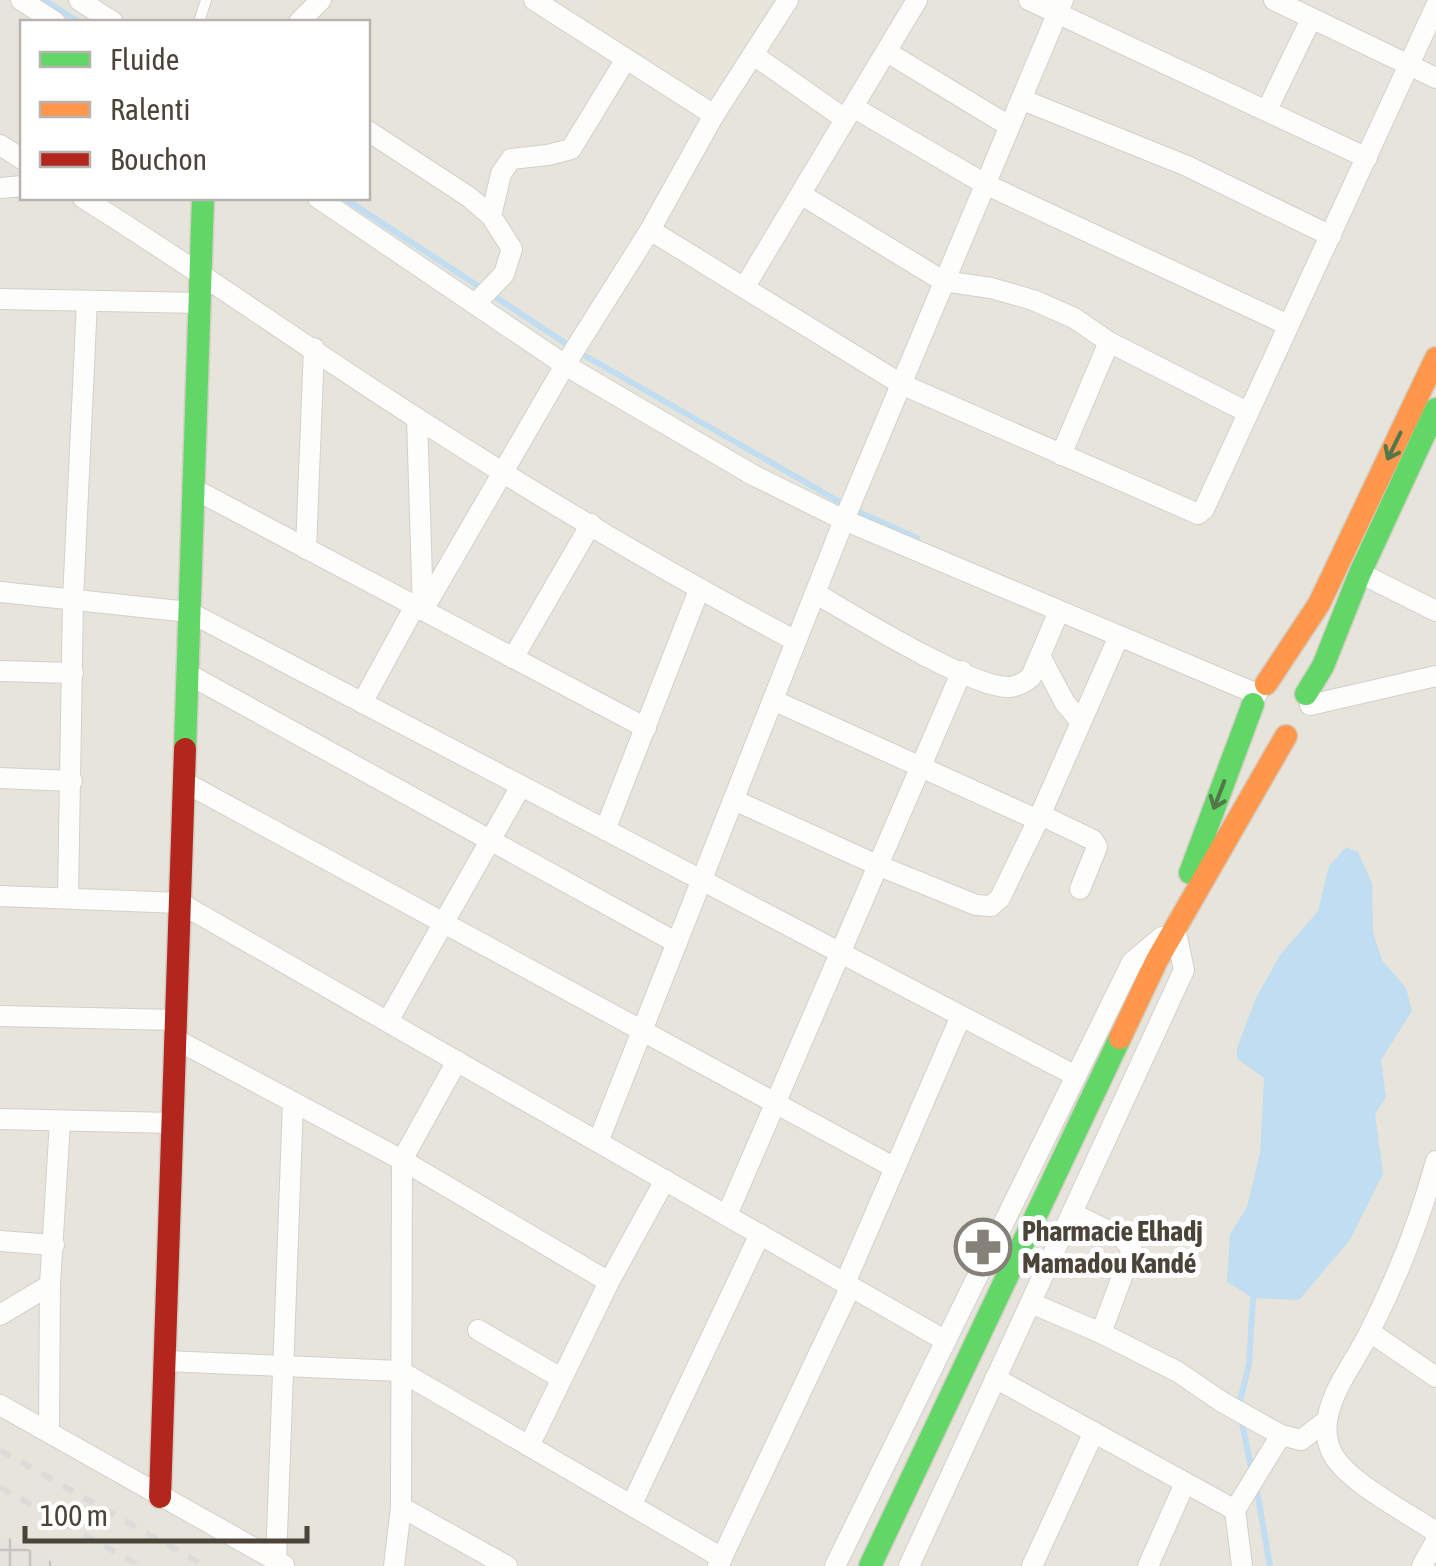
<svg xmlns="http://www.w3.org/2000/svg" width="1436" height="1566" viewBox="0 0 1436 1566" font-family="'Asap Condensed',sans-serif">
<defs>
<pattern id="industrial-grid" width="8" height="8" patternUnits="userSpaceOnUse" patternTransform="scale(2.5)"><rect width="8" height="8" fill="#e6e2de"/><path d="M0 4h8M4 0v8" fill="none" stroke="#c7c3bf"/></pattern>
</defs>
<rect width="100%" height="100%" fill="#f4f2ee"/>
<!-- residential -->
<path fill="#e7e4dc" fill-rule="evenodd" d="M0,0H1436V1566H0ZM22,22H368V198H22Z"/>
<!-- industrial -->
<polygon fill="url(#industrial-grid)" points="0,1533 59,1566 0,1566"/>
<!-- education -->
<polygon fill="#eae5da" points="608,0 771,0 713,97 593,26"/>
<!-- water -->
<polygon fill="#c0ddf1" points="1346,847 1358,852 1372,883 1373,932 1382,960 1406,988 1412,1011 1381,1060 1386,1097 1375,1114 1383,1174 1350,1240 1299,1300 1253,1298 1227,1282 1230,1234 1247,1207 1260,1153 1264,1078 1237,1059 1237,1048 1256,998 1280,955 1318,911 1329,866"/>
<g fill="none" stroke-linecap="round" stroke-linejoin="round">
<!-- stream -->
<g stroke="#c0ddf1" stroke-width="6">
<polyline points="44,0 79,22"/>
<polyline points="344,198 478,286"/>
<polyline points="494,296 568,345"/>
<polyline points="582,354 840,502"/>
<polyline points="861,513 917,538"/>
<polyline points="1239,1405 1249,1364 1253,1298"/>
<polyline points="1241,1417 1252,1473"/>
<polyline points="1256,1485 1270,1566"/>
</g>
<!-- lane casing -->
<g stroke="#d2d0cb" stroke-width="12">
<polyline id="lane" points="199,22 206,0"/>
</g>
<!-- street casing -->
<g stroke="#d2d0cb" stroke-width="22">
<g id="street">
<polyline points="21,0 55,22"/>
<polyline points="79,0 113,22"/>
<polyline points="534,0 714,115"/>
<polyline points="1029,0 1367,158"/>
<polyline points="1274,0 1436,78"/>
<polyline points="299,22 321,0"/>
<polyline points="887,52 1009,126"/>
<polyline points="755,56 845,119"/>
<polyline points="1023,100 1187,166 1331,236"/>
<polyline points="853,107 985,184 1288,325"/>
<polyline points="1267,110 1311,19"/>
<polyline points="368,131 469,197 491,216 512,249 504,274 475,304"/>
<polyline points="0,145 22,159"/>
<polyline points="0,188 22,186"/>
<polyline points="802,195 943,281 991,288 1033,300 1074,318 1109,342 1247,412"/>
<path d="M83,198C197,269 305,347 418,419C541,498 667,573 796,641"/>
<polyline points="318,198 565,365 753,475 844,520 1257,694"/>
<polyline points="491,216 501,174 511,159 548,155 571,149 626,59"/>
<polyline points="650,230 901,384 1198,514 1204,509 1436,6"/>
<polyline points="744,288 917,0"/>
<polyline points="0,299 200,303"/>
<polyline points="417,418 423,610"/>
<polyline points="1061,455 1109,342"/>
<polyline points="194,489 646,728"/>
<polyline points="306,549 314,348"/>
<polyline points="1360,573 1436,611"/>
<polyline points="0,592 189,612 1076,1076"/>
<path d="M815,593C853,615 972,689 1010,687C1019,686 1025,682 1031,677L1059,611"/>
<polyline points="423,610 565,365 650,230 714,115 788,0"/>
<polyline points="1040,656 1065,703 1081,722"/>
<polyline points="513,658 591,524"/>
<polyline points="0,671 73,673"/>
<polyline points="188,674 677,943"/>
<polyline points="362,703 415,606"/>
<polyline points="1310,705 1436,676"/>
<polyline points="0,778 72,781"/>
<polyline points="184,782 895,1168"/>
<polyline points="734,800 877,865 976,905 991,906 1000,898 1038,820 773,700"/>
<polyline points="1041,815 1093,840 1097,847 1080,889"/>
<polyline points="1038,820 1119,636"/>
<polyline points="605,830 699,590"/>
<polyline points="0,896 180,903 946,1341"/>
<polyline points="68,898 73,600 87,301"/>
<polyline points="0,1016 176,1020"/>
<polyline points="388,1021 521,786"/>
<polyline points="175,1039 402,1160 609,1282"/>
<polyline points="0,1119 173,1123"/>
<polyline points="598,1142 844,520 1063,0"/>
<path d="M1436,1161C1420,1220 1397,1278 1369,1333C1356,1360 1334,1386 1328,1416C1325,1428 1327,1442 1332,1453C1347,1482 1408,1513 1436,1532"/>
<polyline points="1072,1213 1123,1238 1132,1250 1101,1333 1178,1372 1222,1402 1281,1435"/>
<polyline points="727,1215 962,671"/>
<polyline points="0,1241 54,1245"/>
<polyline points="845,1283 961,1016"/>
<polyline points="1031,1303 1101,1333"/>
<polyline points="0,1315 50,1285"/>
<polyline points="478,1330 561,1378"/>
<polyline points="1370,1332 1436,1377"/>
<polyline points="165,1361 400,1371 722,1558"/>
<polyline points="995,1378 1235,1510"/>
<polyline points="0,1405 284,1565"/>
<polyline points="49,1431 50,1285 60,1121"/>
<polyline points="529,1446 609,1282 665,1180"/>
<polyline points="632,1504 760,1234"/>
<polyline points="401,1507 507,1566"/>
<polyline points="276,1561 293,1103"/>
<polyline points="394,1566 401,1507 402,1160 457,1061"/>
<polyline points="718,1566 851,1286"/>
<polyline points="835,1566 1132,962 1162,937"/>
<polyline points="909,1566 1184,970 1175,928"/>
<polyline points="1032,1566 1094,1432"/>
<polyline points="1148,1566 1185,1483"/>
<polyline points="1242,1566 1235,1510 1281,1435 1301,1440 1326,1421"/>
<polyline points="1422,1566 1436,1541"/>
</g>
</g>
<!-- fast casing -->
<g stroke="#d3cfc5" stroke-width="25">
<g id="fast">
<polyline points="1306,694 1323,666 1360,573 1436,409"/>
<polyline points="185,749 203,198"/>
<polyline points="1190,873 1253,704"/>
<polyline points="870,1566 1120,1038"/>
</g>
</g>
<!-- slow casing -->
<g stroke="#d3cfc5" stroke-width="25">
<g id="slow">
<polyline points="1266,684 1319,604 1436,358"/>
<polyline points="1120,1038 1157,960 1286,736"/>
</g>
</g>
<!-- jam casing -->
<g stroke="#d3cfc5" stroke-width="25">
<polyline id="jam" points="160,1497 185,749"/>
</g>
<!-- lane -->
<use href="#lane" stroke="#fdfdfc" stroke-width="10"/>
<!-- street -->
<use href="#street" stroke="#fdfdfc" stroke-width="20"/>
<!-- fast -->
<use href="#fast" stroke="#63d668" stroke-width="22"/>
<!-- slow -->
<use href="#slow" stroke="#ff974d" stroke-width="22"/>
<!-- jam -->
<use href="#jam" stroke="#b3261e" stroke-width="22"/>
<!-- rail -->
<g stroke="#dbdbda" stroke-width="6" stroke-dasharray="12 12" stroke-linecap="butt">
<polyline points="0,1450 205,1566"/>
<polyline points="0,1487 140,1566"/>
</g>
</g>
<!-- one-way arrows -->
<defs><path id="oneway-shaft" d="M-6 0H5M1.5-3L5.5 0L1.5 3" fill="none" stroke-width="1.6" stroke-linecap="round" stroke-linejoin="round" transform="scale(2.5)"/></defs>
<g stroke="#537749">
<use href="#oneway-shaft" transform="translate(1394 446) rotate(116)"/>
<use href="#oneway-shaft" transform="translate(1219 795) rotate(111)"/>
</g>
<!-- icons -->
<defs>
<g id="pharmacy-ring" transform="scale(2.875)"><circle r="9.5" fill="#fff" stroke="#868178" stroke-width="1.5"/><path d="M-2-6h4v4h4v4h-4v4h-4v-4h-4v-4h4Z" fill="#868178"/></g>
</defs>
<g fill-rule="evenodd">
<use href="#pharmacy-ring" x="983" y="1247"/>
</g>
<g text-anchor="middle" dominant-baseline="central" stroke-width="10" stroke-linejoin="round" paint-order="stroke">
<!-- poi labels -->
<g font-size="28" font-weight="bold" fill="#4b4439" stroke="#fff" text-anchor="start">
<text x="1022" y="1231">Pharmacie Elhadj<tspan x="1022" dy="32">Mamadou Kandé</tspan></text>
</g>
</g>
<!-- legend -->
<rect x="20" y="20" width="350" height="180" fill="#ffffff" stroke="#b7b4b0" stroke-width="2.5"/>
<rect x="40" y="52" width="50" height="15" fill="#63d668" stroke="#b7b4b0" stroke-width="2.5"/>
<text x="110" y="70" font-size="30" fill="#4b4439">Fluide</text>
<rect x="40" y="102" width="50" height="15" fill="#ff974d" stroke="#b7b4b0" stroke-width="2.5"/>
<text x="110" y="120" font-size="30" fill="#4b4439">Ralenti</text>
<rect x="40" y="152" width="50" height="15" fill="#b3261e" stroke="#b7b4b0" stroke-width="2.5"/>
<text x="110" y="170" font-size="30" fill="#4b4439">Bouchon</text>
<!-- scale -->
<path d="M25 1526v15h282v-15" fill="none" stroke="#4b4439" stroke-width="5"/>
<text x="40" y="1526" font-size="30" fill="#4b4439" stroke="#ffffff" stroke-width="8" paint-order="stroke">100 m</text>
</svg>
